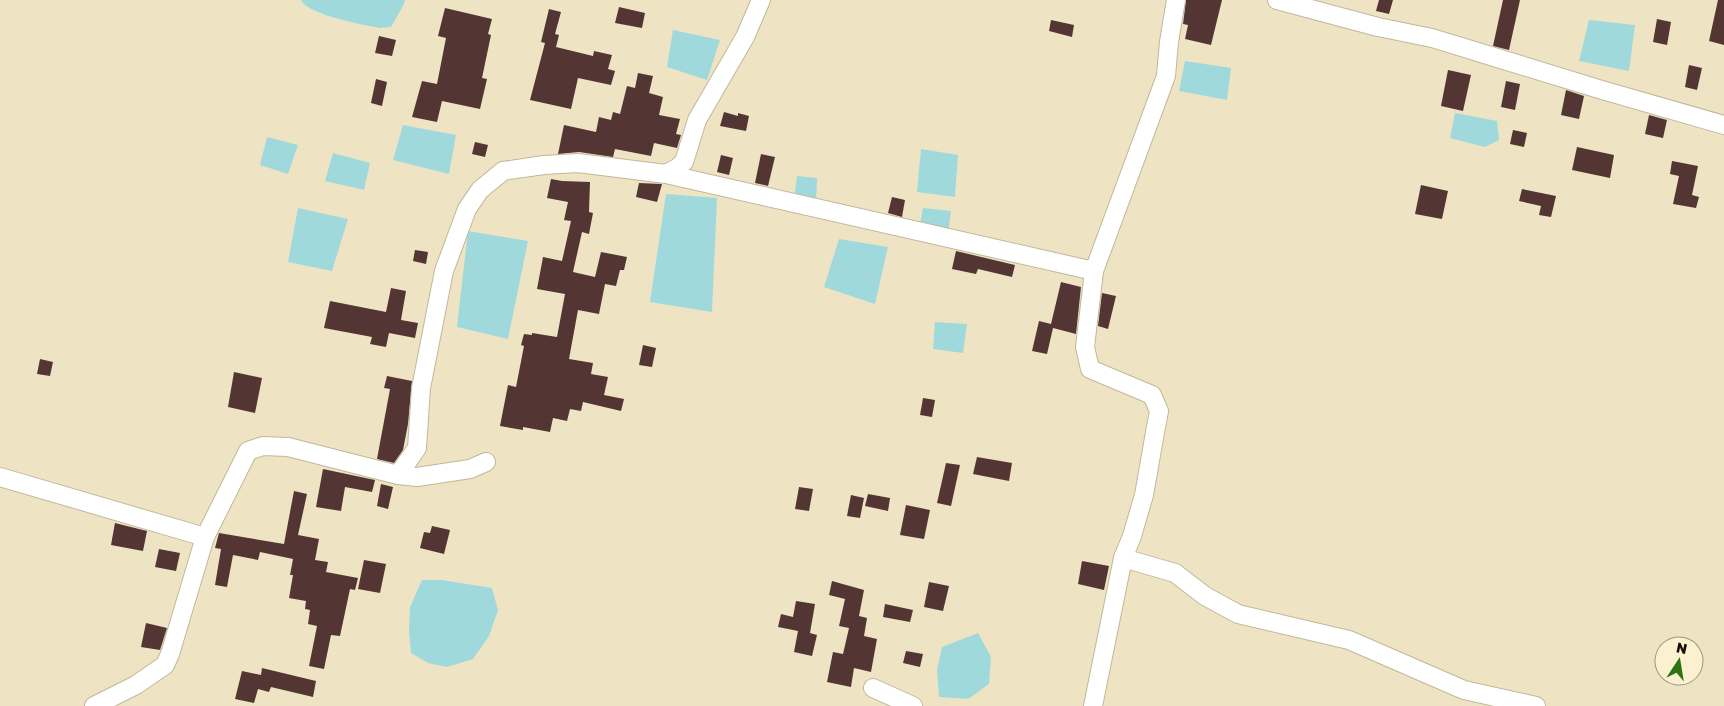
<svg xmlns="http://www.w3.org/2000/svg" width="1724" height="706" viewBox="0 0 1724 706" font-family="'Golos Text',sans-serif">
<rect width="100%" height="100%" fill="#eee4c4"/>
<!-- water -->
<g fill="#a0d9dc">
<path d="M301,0H405L403,6L391,27L380,28C364,25 308,15 301,0Z"/>
<polygon points="1589,20 1635,25 1629,71 1579,61"/>
<polygon points="673,30 720,40 707,80 667,67"/>
<polygon points="1185,61 1231,68 1227,100 1179,91"/>
<polygon points="1455,113 1497,121 1499,140 1485,147 1450,138"/>
<polygon points="403,125 456,135 449,174 393,160"/>
<polygon points="267,137 298,145 288,174 260,165"/>
<polygon points="921,149 958,155 955,197 917,192"/>
<polygon points="333,153 370,163 364,190 325,181"/>
<polygon points="797,176 817,178 816,204 794,200"/>
<polygon points="666,194 717,198 712,312 650,302"/>
<polygon points="298,208 348,219 332,271 288,262"/>
<polygon points="923,208 951,211 948,234 919,229"/>
<polygon points="468,231 528,241 508,339 457,327"/>
<polygon points="839,239 888,247 875,304 824,287"/>
<polygon points="935,322 967,324 963,353 933,349"/>
<polygon points="422,580 442,580 492,588 498,610 489,636 473,659 447,667 428,663 411,653 409,630 410,607"/>
<polygon points="978,633 991,657 989,684 968,699 939,697 937,670 942,647"/>
</g>
<!-- building -->
<g fill="#533633">
<polygon points="1186,0 1222,0 1211,45 1185,39 1188,25 1183,24"/>
<polygon points="1379,0 1393,0 1389,14 1376,11"/>
<polygon points="1503,0 1520,0 1509,50 1493,46"/>
<polygon points="1718,0 1724,0 1724,45 1709,41"/>
<polygon points="619,7 645,13 642,28 615,23"/>
<polygon points="445,8 492,19 488,34 491,35 482,78 487,79 480,109 442,101 437,122 412,117 422,81 437,84 446,38 438,36"/>
<polygon points="549,9 561,12 555,34 559,35 556,47 593,56 594,51 612,55 608,69 615,71 611,85 578,78 571,109 530,100 545,43 541,42"/>
<polygon points="1657,19 1671,22 1667,45 1653,42"/>
<polygon points="1051,20 1074,25 1072,37 1049,31"/>
<polygon points="379,36 396,40 392,56 375,53"/>
<polygon points="1689,65 1702,68 1697,90 1685,87"/>
<polygon points="1448,70 1471,75 1463,111 1441,106"/>
<polygon points="638,73 653,76 649,93 663,97 659,115 680,119 676,134 681,135 677,148 654,143 651,156 615,149 613,157 579,152 558,154 564,125 596,132 599,117 611,120 613,112 620,114 627,86 635,88"/>
<polygon points="376,79 387,82 382,106 371,103"/>
<polygon points="1506,81 1520,84 1515,110 1501,107"/>
<polygon points="1566,90 1584,96 1579,119 1561,115"/>
<polygon points="724,112 738,116 738,113 749,116 746,131 720,126"/>
<polygon points="1649,115 1667,120 1663,138 1645,134"/>
<polygon points="1513,130 1527,133 1524,147 1510,144"/>
<polygon points="475,142 488,145 485,157 472,154"/>
<polygon points="1577,147 1614,155 1610,178 1572,170"/>
<polygon points="761,154 775,157 768,186 755,183"/>
<polygon points="721,155 733,158 729,175 717,172"/>
<polygon points="1672,161 1698,166 1692,195 1699,197 1696,208 1673,204 1679,176 1670,174"/>
<polygon points="551,179 562,181 590,182 589,212 593,213 589,234 582,232 573,272 595,277 601,252 627,257 624,270 620,270 616,286 605,284 599,314 578,310 569,359 593,363 591,374 608,377 604,395 624,399 621,411 583,402 581,411 570,409 567,421 553,418 550,432 523,427 523,430 500,426 508,385 516,387 524,346 521,345 524,334 532,335 532,333 557,337 565,294 537,289 543,257 562,261 571,221 564,220 568,202 547,198"/>
<polygon points="639,183 662,184 657,202 636,197"/>
<polygon points="1421,185 1448,191 1442,219 1415,214"/>
<polygon points="1522,189 1556,196 1551,217 1539,215 1541,206 1519,201"/>
<polygon points="892,197 905,200 902,217 888,213"/>
<polygon points="415,250 428,252 426,264 413,261"/>
<polygon points="956,251 1015,265 1012,277 978,269 976,274 952,269"/>
<polygon points="1061,282 1081,287 1076,334 1053,328 1047,354 1032,351 1039,321 1051,324"/>
<polygon points="391,288 406,291 401,320 418,323 415,338 389,333 386,347 370,344 372,337 324,328 330,301 386,312"/>
<polygon points="1102,293 1116,296 1108,329 1098,326"/>
<polygon points="643,345 656,348 652,367 639,365"/>
<polygon points="40,359 53,362 50,376 37,374"/>
<polygon points="234,372 262,378 255,413 228,407"/>
<polygon points="387,376 412,381 408,424 403,450 394,463 377,459 390,389 384,388"/>
<polygon points="923,398 935,400 932,417 920,415"/>
<polygon points="977,457 1012,463 1009,481 973,474"/>
<polygon points="946,463 960,465 951,506 937,503"/>
<polygon points="323,469 375,480 372,492 345,487 341,511 316,507"/>
<polygon points="381,484 393,487 388,509 377,506"/>
<polygon points="799,487 813,489 809,511 795,509"/>
<polygon points="294,491 307,494 298,535 319,539 315,560 328,562 326,572 358,578 355,590 350,589 340,636 331,635 324,669 309,666 317,626 308,624 310,610 305,609 306,601 289,598 293,575 290,575 293,559 260,552 258,560 233,555 227,587 215,585 221,549 215,548 219,533 284,544"/>
<polygon points="868,494 890,498 888,511 865,506"/>
<polygon points="851,495 864,498 860,518 847,516"/>
<polygon points="906,505 930,510 924,539 900,535"/>
<polygon points="115,523 147,531 143,551 111,545"/>
<polygon points="432,526 450,530 444,554 420,548 424,532 430,533"/>
<polygon points="159,549 180,553 176,571 155,567"/>
<polygon points="364,560 386,564 380,593 358,589"/>
<polygon points="1082,561 1109,566 1104,590 1078,584"/>
<polygon points="832,581 864,590 859,616 867,618 864,636 877,639 871,672 854,668 851,687 827,682 833,652 843,654 849,628 839,626 845,599 829,595"/>
<polygon points="929,582 949,586 943,611 924,607"/>
<polygon points="796,601 815,604 810,633 817,635 812,656 794,652 798,631 778,627 781,614 793,617"/>
<polygon points="885,604 913,610 910,622 883,617"/>
<polygon points="146,623 167,628 160,650 141,647"/>
<polygon points="906,651 923,654 920,667 903,663"/>
<polygon points="262,668 316,681 313,697 271,687 269,692 258,689 254,703 235,699 242,671 261,675"/>
</g>
<g fill="none" stroke-linecap="round" stroke-linejoin="round">
<!-- street casing -->
<g stroke="#c1b899" stroke-width="20">
<g id="street">
<polyline points="1176,0 1169,42 1166,76 1094,271 1085,347 1090,369 1152,395 1159,411 1154,438 1144,495 1132,536 1123,558 1175,573 1205,596 1238,614 1349,640 1464,690 1536,706"/>
<polyline points="1277,0 1378,27 1432,38 1602,90 1724,125"/>
<polyline points="666,174 677,168 684,162 697,120 745,37 761,0"/>
<polyline points="398,475 417,448 421,388 444,271 467,209 480,190 503,171 544,165 578,163 666,174 1094,271"/>
<polyline points="0,477 205,537 170,654 165,665 136,685 94,706"/>
<polyline points="205,537 248,451 263,446 288,447 398,475 417,477 470,469 486,462"/>
<polyline points="873,688 913,706"/>
<polyline points="1093,706 1123,558"/>
</g>
</g>
<!-- street -->
<use href="#street" stroke="#fff" stroke-width="18"/>
</g>
<!-- north arrow -->
<g transform="translate(1679 661) rotate(12)"><circle r="24" fill="#fbf1d1" stroke="#9e977f"/>
<path d="M0-4L9 19L0 12L-9 19Z" fill="#2e7312"/>
<text y="-8" font-size="14" font-weight="bold" text-anchor="middle" fill="#130f05">N</text>
</g>
</svg>
